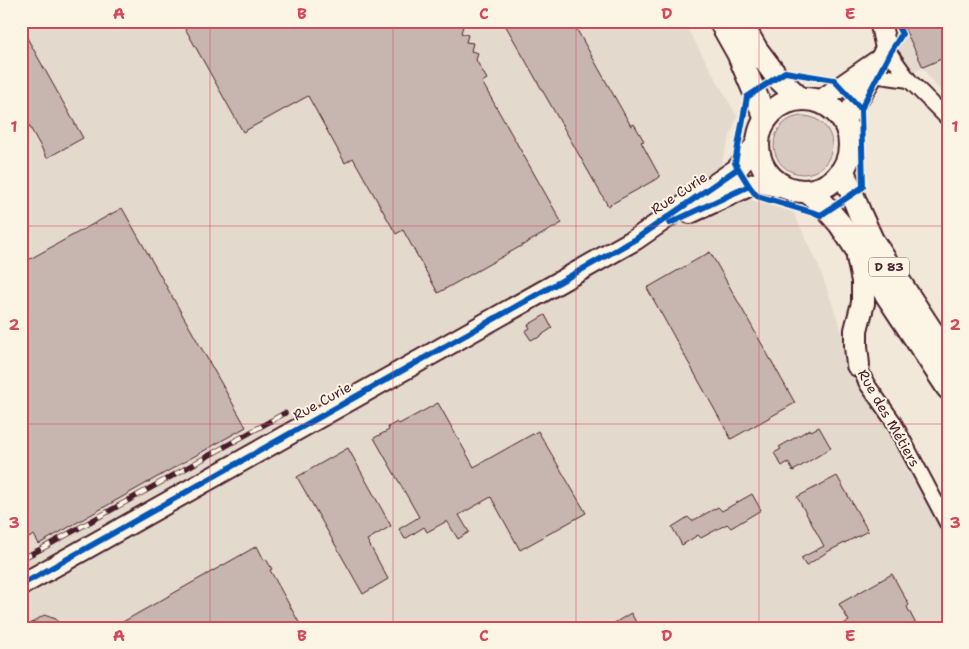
<svg xmlns="http://www.w3.org/2000/svg" width="969" height="649" viewBox="0 0 969 649" font-family="'Shantell Sans',sans-serif">
<rect width="100%" height="100%" fill="#f1e8da"/>
<filter id="ink" filterUnits="userSpaceOnUse"><feTurbulence type="fractalNoise" baseFrequency=".02" numOctaves="2"/><feDisplacementMap in="SourceGraphic" scale="10" xChannelSelector="R" yChannelSelector="G"/><feConvolveMatrix kernelMatrix="1 2 1 2 8 2 1 2 1" color-interpolation-filters="sRGB"/></filter>
<g filter="url(#ink)">
<!-- built -->
<g fill="#e4d9cd">
<polygon points="21,21 683,21 737,116 720,166 751,200 793,212 818,264 851,357 948,532 948,628 21,628"/>
<polygon points="888,21 948,21 948,97 935,85 923,68 913,72 904,59 892,35"/>
</g>
<!-- green -->
<circle fill="#d8cac0" stroke="#917476" cx="803" cy="145" r="29"/>
<!-- building -->
<g fill="#c7b6af" stroke="#4a1f2b">
<polygon points="181,21 454,21 456,24 463,26 461,33 468,35 466,42 473,43 471,51 478,53 476,60 487,79 482,82 562,223 438,293 403,230 396,234 353,158 345,163 308,96 243,132"/>
<polygon points="503,21 572,21 631,126 634,124 644,141 641,142 660,177 608,206"/>
<polygon points="901,21 948,21 948,56 923,67"/>
<polygon points="21,27 83,138 47,158 21,111"/>
<polygon points="122,208 246,427 39,544 34,535 21,542 21,264"/>
<polygon points="710,252 795,403 731,439 647,288"/>
<polygon points="545,315 552,328 536,339 535,338 531,340 525,331 530,328 528,325"/>
<polygon points="438,403 474,467 538,431 586,513 520,550 491,497 459,515 469,532 458,539 447,521 427,532 424,527 405,539 399,529 419,517 374,438 389,430 388,427 397,422 399,424"/>
<polygon points="819,427 831,448 793,471 788,462 782,466 774,453 781,449 779,447 810,429 811,431"/>
<polygon points="348,448 391,526 367,540 388,579 363,594 297,477"/>
<polygon points="837,476 868,531 827,552 806,566 801,558 824,546 797,497"/>
<polygon points="752,494 761,510 731,528 727,524 701,538 698,535 682,545 672,527 688,517 692,521 718,507 722,511"/>
<polygon points="257,546 264,560 266,559 272,569 270,570 302,628 112,628"/>
<polygon points="892,574 909,605 907,607 918,628 836,628 849,621 839,604"/>
<polygon points="631,613 639,628 606,628"/>
<polygon points="44,615 56,619 61,628 24,628"/>
</g>
<g fill="none" stroke-linecap="round" stroke-linejoin="round">
<!-- street casing -->
<g stroke="#4a1f2b" stroke-width="18">
<g id="street">
<polyline points="886,48 909,80 948,119"/>
<polyline points="873,75 909,80"/>
<polyline points="858,365 867,384 893,421 948,525"/>
</g>
</g>
<!-- secondary casing -->
<g stroke="#4a1f2b" stroke-width="24">
<g id="secondary">
<polyline points="820,101 876,62"/>
<polyline points="844,121 873,75 886,48 880,21"/>
<polyline points="690,213 749,186 760,182 789,189"/>
<polyline points="21,585 636,239 737,169 758,142"/>
</g>
</g>
<!-- primary casing -->
<g stroke="#4a1f2b" stroke-width="26">
<g id="primary">
<polyline points="720,21 738,53 766,119"/>
<polyline points="740,21 756,49 777,77 800,99"/>
<circle cx="804" cy="145" r="46"/>
<polyline points="843,171 860,214 872,240 948,356"/>
<polyline points="806,191 820,201 840,224 948,388"/>
<polyline points="858,257 863,281 863,303 856,330 856,346 858,365"/>
</g>
</g>
<!-- street -->
<use href="#street" stroke="#fcf5e5" stroke-width="14"/>
<!-- secondary -->
<use href="#secondary" stroke="#fcf5e5" stroke-width="20"/>
<!-- primary -->
<use href="#primary" stroke="#fcf5e5" stroke-width="22"/>
<!-- rail casing -->
<g stroke="#4a1f2b" stroke-width="5.5">
<polyline id="rail" points="21,559 43,548 285,413"/>
</g>
<!-- rail -->
<use href="#rail" stroke="#fcf5e5" stroke-width="4" stroke-dasharray="11" stroke-linecap="butt"/>
<!-- cycleway casing -->
<g stroke="#fcf5e5" stroke-width="9">
<g id="cycleway">
<polygon points="785,72 834,80 861,109 863,187 821,215 757,196 749,186 735,163 747,97"/>
<polyline points="861,109 890,53 902,34 895,21"/>
<polyline points="670,223 749,186"/>
<polyline points="21,585 636,239 737,169"/>
</g>
</g>
<!-- cycleway -->
<use href="#cycleway" stroke="#0057b8" stroke-width="6"/>
</g>
</g>
<!-- grid -->
<path fill="none" stroke="#d1495b" stroke-width="1" stroke-opacity="0.55" d="M210,21V628M393,21V628M576,21V628M759,21V628M21,226H948M21,424H948"/>
<g text-anchor="middle" dominant-baseline="central" stroke-width="4" stroke-linejoin="round" paint-order="stroke">
<!-- shield labels -->
<rect fill="#fcf5e5" stroke="#7f5f63" stroke-width="1" x="869" y="257.5" width="40" height="19" rx="4"/>
<g font-size="12" font-weight="bold" fill="#4a1f2b">
<text x="889" y="267">D 83</text>
</g>
<!-- street labels -->
<g font-size="14" fill="#4a1f2b" stroke="#fcf5e5">
<text transform="translate(679 193) rotate(-34)">Rue Curie</text>
<text transform="translate(322 401) rotate(-29)">Rue Curie</text>
<text transform="translate(889 418) rotate(60)">Rue des Métiers</text>
</g>
</g>
<!-- margin -->
<rect width="969" height="649" fill="none" stroke="#fcf5e5" stroke-width="55"/>
<rect x="28" y="28" width="914" height="594" fill="none" stroke="#d1495b" stroke-width="2"/>
<g font-size="16" text-anchor="middle" font-weight="bold" fill="#d1495b">
<text x="119" y="19">A</text>
<text x="302" y="19">B</text>
<text x="484" y="19">C</text>
<text x="667" y="19">D</text>
<text x="850" y="19">E</text>
<text x="14" y="132">1</text>
<text x="955" y="132">1</text>
<text x="14" y="330">2</text>
<text x="955" y="330">2</text>
<text x="14" y="528">3</text>
<text x="955" y="528">3</text>
<text x="119" y="641">A</text>
<text x="302" y="641">B</text>
<text x="484" y="641">C</text>
<text x="667" y="641">D</text>
<text x="850" y="641">E</text>
</g>
</svg>
